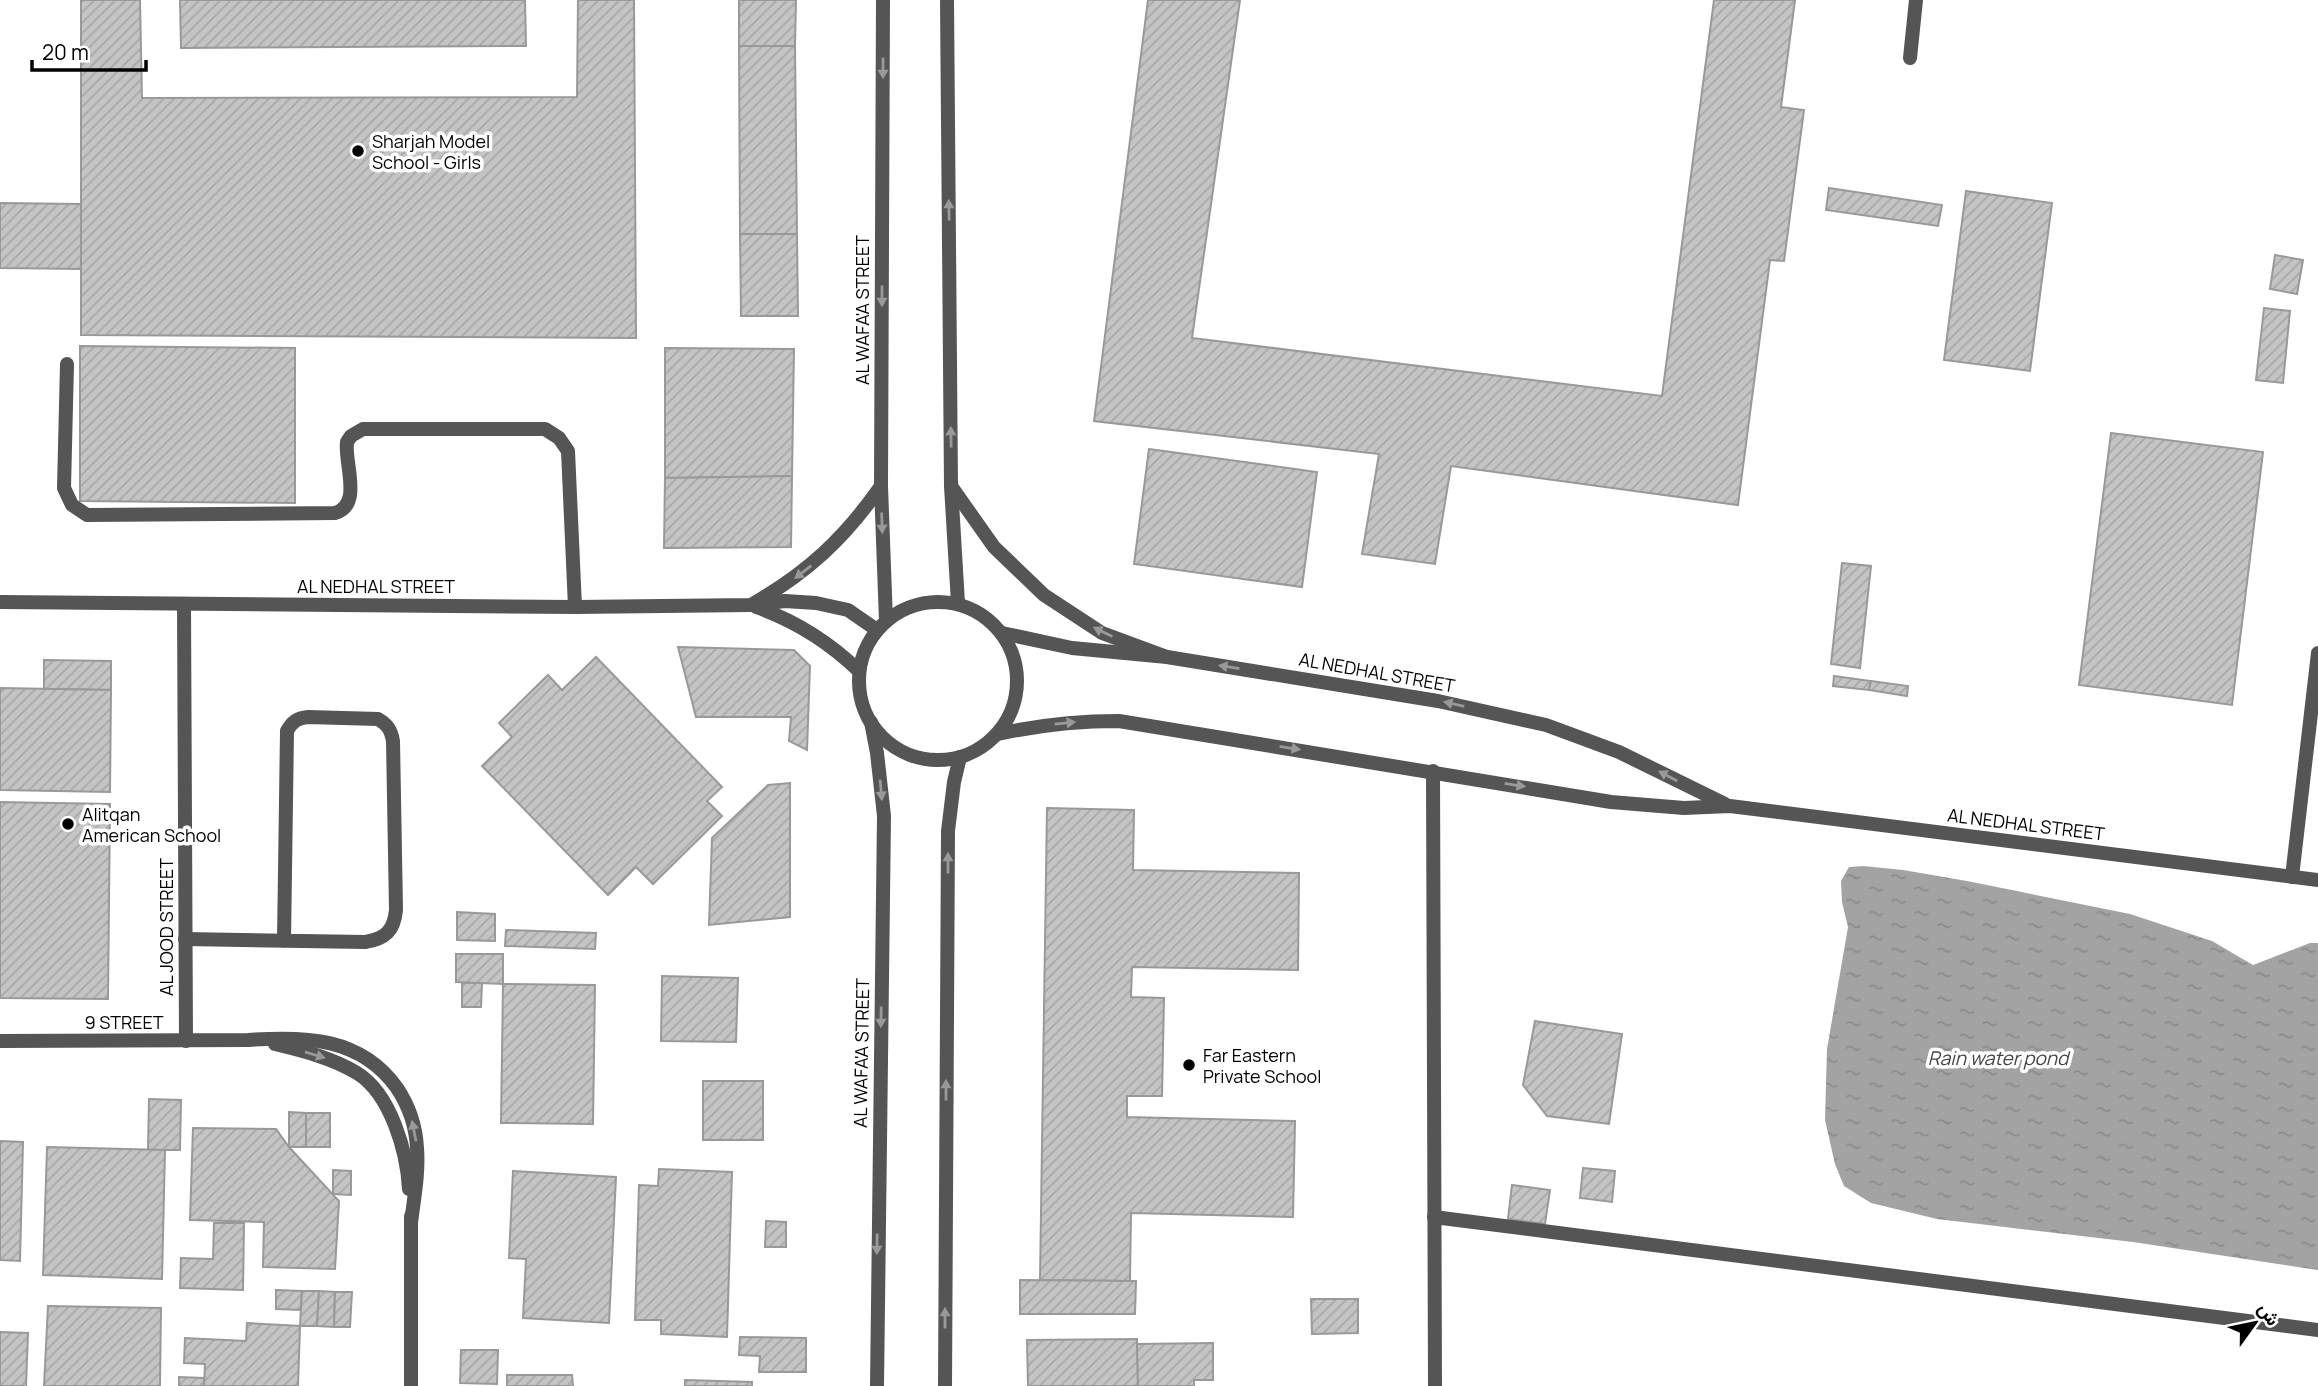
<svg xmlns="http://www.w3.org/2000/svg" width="2318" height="1386" viewBox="0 0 2318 1386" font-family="Manrope,Vazirmatn,sans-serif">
<defs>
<pattern id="water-ripples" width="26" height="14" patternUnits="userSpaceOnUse" patternTransform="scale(1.75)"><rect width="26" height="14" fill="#a3a3a3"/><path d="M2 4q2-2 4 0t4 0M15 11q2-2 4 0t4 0" fill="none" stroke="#8b8b8b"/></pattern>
<pattern id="building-hatch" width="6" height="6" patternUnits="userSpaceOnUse" patternTransform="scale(1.75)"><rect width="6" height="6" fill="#c4c4c4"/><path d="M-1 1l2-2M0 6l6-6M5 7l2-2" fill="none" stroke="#a7a7a7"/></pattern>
</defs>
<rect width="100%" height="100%" fill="#fff"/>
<!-- water -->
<polygon fill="url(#water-ripples)" points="1863,866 1903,870 1967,881 2130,914 2212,941 2253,965 2310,943 2318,943 2318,1270 2133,1242 1937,1219 1871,1203 1844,1186 1835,1164 1825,1120 1827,1049 1848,927 1842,902 1841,881 1849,867"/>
<!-- building -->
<g fill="url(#building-hatch)" stroke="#999" stroke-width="2">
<polygon points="81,0 140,0 142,98 577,97 578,0 634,0 636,338 81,335"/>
<polygon points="180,0 525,0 526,46 181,48"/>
<polygon points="739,0 796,0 795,46 739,46"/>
<polygon points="1148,0 1240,0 1192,338 1662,396 1714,0 1795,0 1781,107 1804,110 1784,261 1770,260 1738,505 1451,466 1435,564 1362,554 1379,454 1094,421"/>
<polygon points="739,46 795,46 797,234 740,234"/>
<polygon points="1829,188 1942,205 1938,226 1826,210"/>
<polygon points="1966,191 2052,203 2030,371 1944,360"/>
<polygon points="0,203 81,204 81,269 0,268"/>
<polygon points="740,234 797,234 798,316 741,316"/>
<polygon points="2275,255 2303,260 2297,294 2270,289"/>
<polygon points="2264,308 2290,311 2283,383 2256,380"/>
<polygon points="80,346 295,348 295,503 80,501"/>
<polygon points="665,348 794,349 792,476 665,478"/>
<polygon points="2111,433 2263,452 2232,705 2079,685"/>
<polygon points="1149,449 1317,472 1302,587 1134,564"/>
<polygon points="792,476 791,547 664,548 665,478"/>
<polygon points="1842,563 1871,566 1860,668 1831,664"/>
<polygon points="678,647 794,650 810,666 807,750 789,741 791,717 696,717"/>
<polygon points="596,657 722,787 707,801 722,816 653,884 636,867 608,895 482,766 512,737 499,723 548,675 562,690"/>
<polygon points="44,660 111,661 111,690 44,689"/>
<polygon points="1834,676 1871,681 1869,690 1833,686"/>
<polygon points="1871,681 1908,686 1907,696 1869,690"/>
<polygon points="0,688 111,690 110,792 0,790"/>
<polygon points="790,783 790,917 709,925 712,838 768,785"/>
<polygon points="0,802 110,804 108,999 0,998"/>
<polygon points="1047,808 1134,810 1133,870 1299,873 1298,970 1132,967 1131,997 1164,998 1162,1096 1127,1096 1127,1117 1295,1121 1293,1217 1131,1213 1130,1281 1040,1280"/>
<polygon points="457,912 495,914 495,941 457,940"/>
<polygon points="506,930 596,933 595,949 505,946"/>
<polygon points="456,954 503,954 503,984 456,982"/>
<polygon points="662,976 738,978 736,1042 661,1041"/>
<polygon points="462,983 482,983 481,1007 462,1007"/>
<polygon points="503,984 595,985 593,1124 501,1123"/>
<polygon points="1535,1021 1622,1034 1609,1124 1547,1116 1523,1085"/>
<rect x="703" y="1081" width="60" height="59"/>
<polygon points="149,1099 181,1100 180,1150 148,1150"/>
<polygon points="289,1112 306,1113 306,1147 289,1147"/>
<rect x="306" y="1113" width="24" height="34"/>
<polygon points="193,1128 276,1129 289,1147 339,1201 335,1269 263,1267 264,1222 190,1220"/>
<polygon points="0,1141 23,1142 20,1261 0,1260"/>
<polygon points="47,1147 165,1150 162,1279 43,1275"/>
<polygon points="1583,1168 1615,1171 1612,1202 1580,1198"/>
<polygon points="659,1169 732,1172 727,1337 661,1334 661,1320 635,1320 639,1185 658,1186"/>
<polygon points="333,1170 351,1171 351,1195 333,1194"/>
<polygon points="513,1171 616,1177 609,1323 523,1318 526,1259 509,1258"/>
<polygon points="1512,1185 1550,1190 1545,1224 1508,1219"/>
<polygon points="766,1221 786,1222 786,1247 765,1247"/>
<polygon points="214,1223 244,1223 243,1290 180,1288 181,1258 213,1259"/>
<polygon points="1020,1280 1136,1281 1135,1314 1020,1314"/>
<polygon points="276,1290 302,1291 301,1310 276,1309"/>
<polygon points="302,1291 319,1291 317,1326 300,1326"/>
<polygon points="319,1291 335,1292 334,1327 317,1326"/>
<polygon points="335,1292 352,1292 350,1327 334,1327"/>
<polygon points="1311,1299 1358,1299 1358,1333 1312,1334"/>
<polygon points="48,1306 161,1308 160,1386 44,1386"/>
<polygon points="247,1323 300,1326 298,1386 204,1386 205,1364 184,1363 185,1338 246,1341"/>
<polygon points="0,1332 28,1333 26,1386 0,1386"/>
<polygon points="740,1337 806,1338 806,1372 759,1372 760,1356 739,1355"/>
<polygon points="1137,1339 1138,1386 1028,1386 1027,1340"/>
<polygon points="1213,1343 1213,1380 1194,1380 1194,1386 1138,1386 1137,1344"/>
<polygon points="461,1350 498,1350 497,1384 460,1383"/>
<polygon points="507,1375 572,1375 573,1386 507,1386"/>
<polygon points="179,1377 204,1378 204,1386 179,1386"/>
<polygon points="685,1380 752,1382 752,1386 685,1386"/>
</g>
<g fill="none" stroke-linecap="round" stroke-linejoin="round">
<!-- service -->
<g stroke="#555" stroke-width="14">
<polyline points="1910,58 1916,0"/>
<path d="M67,364L64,488L72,505L87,515L335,513C363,505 344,463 347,442L351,436L363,429H545L559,438L568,451L575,607"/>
<path d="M185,939L365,942C385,939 394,931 396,910L393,741C391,730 388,725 378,719L308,717C297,718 292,722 287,731L284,941"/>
</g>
<!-- minor -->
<g stroke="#555" stroke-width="14">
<polyline points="0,602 575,607 751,605 785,601 816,603 848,610 877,630"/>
<polyline points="184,604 186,1041"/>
<path d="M756,607C796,621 828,641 859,671"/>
<polyline points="1002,633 1072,648 1167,657 1438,701 1546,725 1619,752 1725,804"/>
<path d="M998,734C1039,725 1077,721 1119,721L1611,802L1684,808L1730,806L2318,880"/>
<polyline points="1433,771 1435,1386"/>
<polyline points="2292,877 2318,653"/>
<path d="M0,1041L248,1040C305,1036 361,1037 397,1088C409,1106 416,1128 417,1148C419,1173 414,1198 411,1223"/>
<path d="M275,1044C304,1051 332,1058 357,1073C391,1094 407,1152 409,1189"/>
<polyline points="1434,1217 2318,1330"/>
<polyline points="411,1386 411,1216"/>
</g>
<!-- tertiary -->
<g stroke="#555" stroke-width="14">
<polyline points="883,0 881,486 886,621"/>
<polyline points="947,0 951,486 958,603"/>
<polyline points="951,486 994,547 1044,595 1102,633 1167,657"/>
<circle cx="938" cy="681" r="79"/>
<path d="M751,605C807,573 844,539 881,486"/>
<polyline points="871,722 877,753 884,816 877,1386"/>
<polyline points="945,1386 948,831 954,782 960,757"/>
</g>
</g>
<!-- one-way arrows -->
<defs><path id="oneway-solid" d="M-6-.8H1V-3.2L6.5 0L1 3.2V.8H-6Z" transform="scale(1.75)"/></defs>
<g fill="#999">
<use href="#oneway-solid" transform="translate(883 68) rotate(90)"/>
<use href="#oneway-solid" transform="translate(949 210) rotate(-91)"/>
<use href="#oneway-solid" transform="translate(882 296) rotate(90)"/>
<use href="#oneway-solid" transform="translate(951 437) rotate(-91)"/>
<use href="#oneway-solid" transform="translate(882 523) rotate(88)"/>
<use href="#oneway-solid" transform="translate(803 572) rotate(142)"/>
<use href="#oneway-solid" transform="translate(1103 632) rotate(-154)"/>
<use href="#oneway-solid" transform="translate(1229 667) rotate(-171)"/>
<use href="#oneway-solid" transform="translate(1454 704) rotate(-167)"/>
<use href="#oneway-solid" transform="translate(1065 723) rotate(-6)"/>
<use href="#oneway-solid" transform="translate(1290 748) rotate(9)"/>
<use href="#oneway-solid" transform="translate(1668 776) rotate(-152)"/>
<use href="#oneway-solid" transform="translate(1515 785) rotate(9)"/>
<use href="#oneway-solid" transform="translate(881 790) rotate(85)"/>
<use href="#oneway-solid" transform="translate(948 863) rotate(-90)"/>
<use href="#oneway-solid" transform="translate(881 1017) rotate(91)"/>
<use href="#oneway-solid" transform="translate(315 1055) rotate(17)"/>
<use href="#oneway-solid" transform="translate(946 1090) rotate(-90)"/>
<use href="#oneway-solid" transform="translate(414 1131) rotate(-101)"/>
<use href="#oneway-solid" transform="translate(877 1244) rotate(91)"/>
<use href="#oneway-solid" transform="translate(945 1318) rotate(-90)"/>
</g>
<!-- markers -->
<g fill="#000" stroke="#fff" stroke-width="2.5">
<circle cx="358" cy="151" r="7"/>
<circle cx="68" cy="824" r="7"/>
<circle cx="1189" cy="1065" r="7"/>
</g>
<g text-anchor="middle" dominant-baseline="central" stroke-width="7" stroke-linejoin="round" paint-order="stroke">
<!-- poi labels -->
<g font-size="18" fill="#000" stroke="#fff" text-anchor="start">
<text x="372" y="141">Sharjah Model<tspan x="372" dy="21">School - Girls</tspan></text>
<text x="82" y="814">Alitqan<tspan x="82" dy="21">American School</tspan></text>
<text x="1203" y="1055">Far Eastern<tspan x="1203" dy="21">Private School</tspan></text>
</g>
<!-- street labels -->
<g font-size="18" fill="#000" stroke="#fff">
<text transform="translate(862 310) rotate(-90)">AL WAFA'A STREET</text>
<text x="376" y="586">AL NEDHAL STREET</text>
<text transform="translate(1377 672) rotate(10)">AL NEDHAL STREET</text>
<text transform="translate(2026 824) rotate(7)">AL NEDHAL STREET</text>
<text transform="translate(166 927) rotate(-90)">AL JOOD STREET</text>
<text x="124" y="1022">9 STREET</text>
<text transform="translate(861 1053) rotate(-89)">AL WAFA'A STREET</text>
</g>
<!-- water labels -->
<g font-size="19" font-style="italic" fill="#444" stroke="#fff">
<text x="1998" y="1058">Rain water pond</text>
</g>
</g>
<!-- north arrow -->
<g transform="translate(2255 1323) rotate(57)" stroke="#ffffff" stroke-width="5" paint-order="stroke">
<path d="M0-5L12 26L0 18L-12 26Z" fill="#000000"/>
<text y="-10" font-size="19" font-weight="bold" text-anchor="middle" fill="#000000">ش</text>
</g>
<!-- scale -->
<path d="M32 60v10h114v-10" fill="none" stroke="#000000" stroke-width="3.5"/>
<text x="42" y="60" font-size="21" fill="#000000" stroke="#ffffff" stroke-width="5" paint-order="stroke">20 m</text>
</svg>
